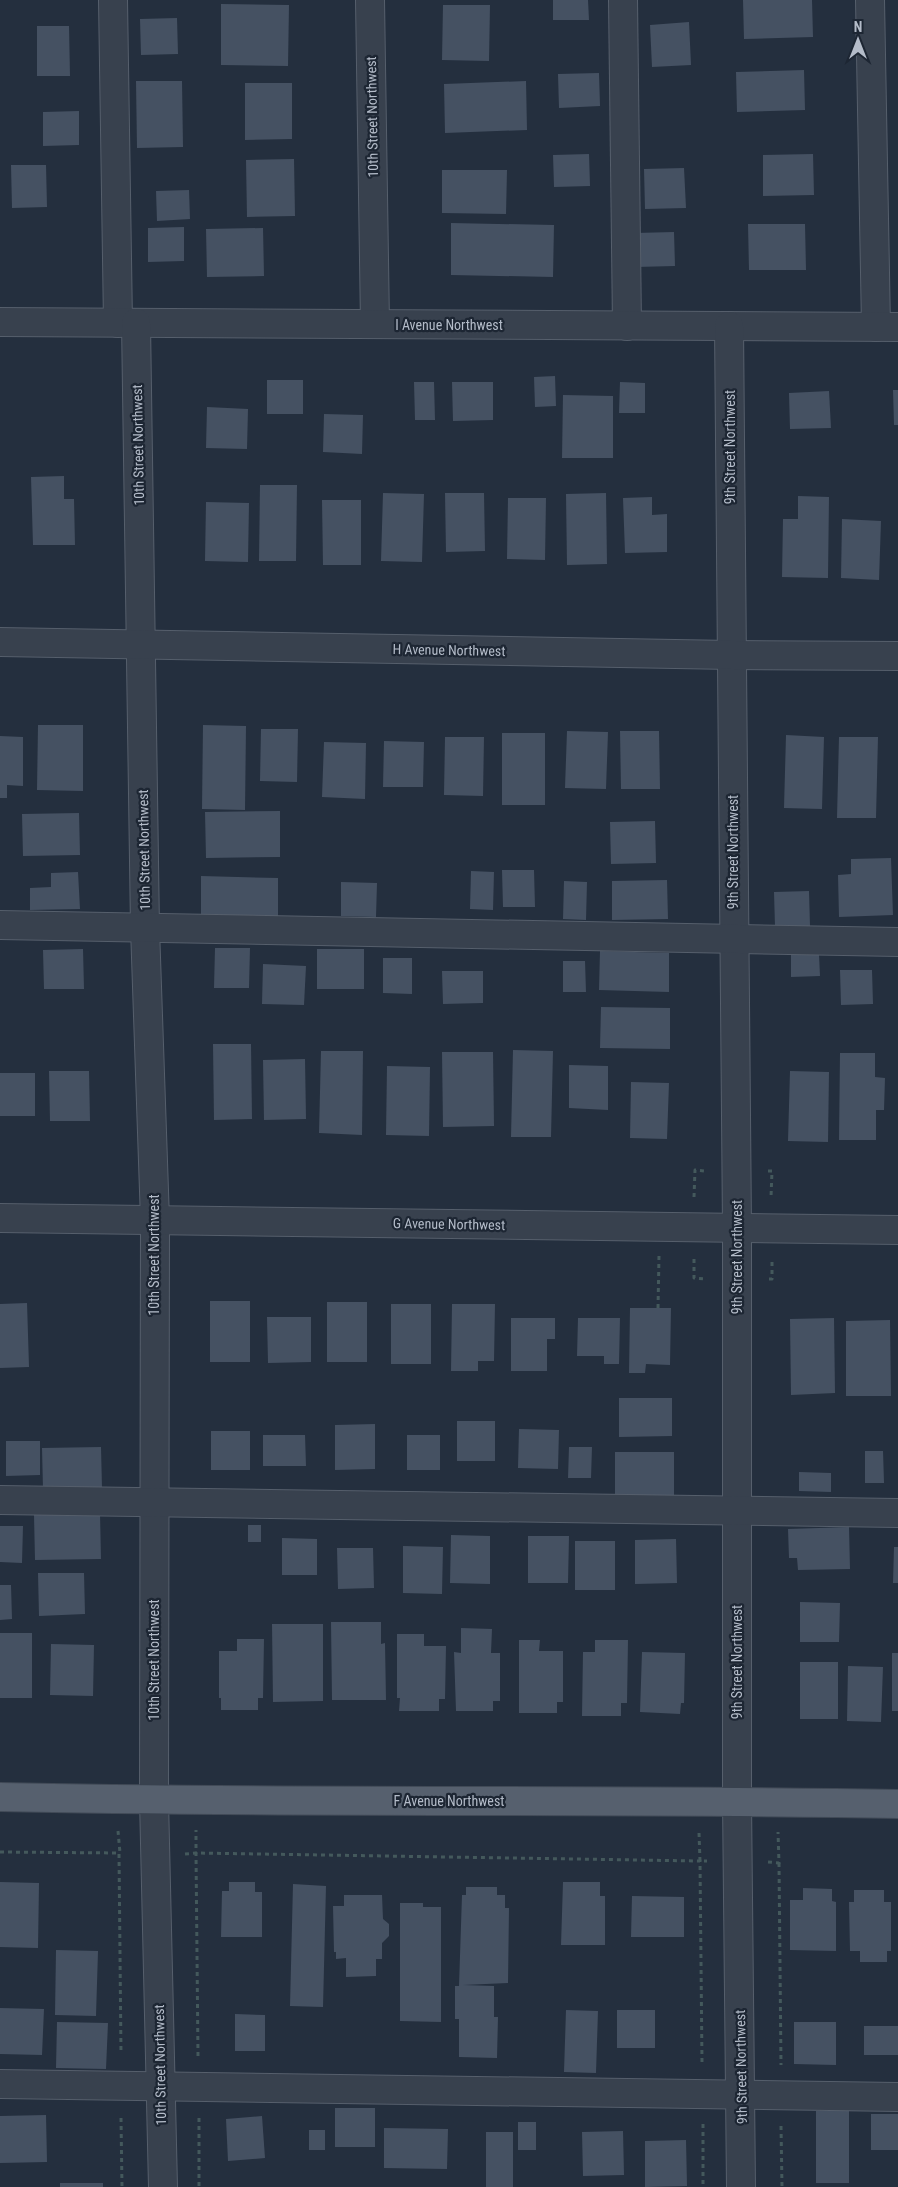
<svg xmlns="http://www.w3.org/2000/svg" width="898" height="2187" viewBox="0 0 898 2187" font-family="'Roboto Condensed',sans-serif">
<rect width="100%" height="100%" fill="#242f3e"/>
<!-- building -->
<g fill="#455162">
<polygon points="553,0 588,0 589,20 553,20"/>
<polygon points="743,0 812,0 813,37 744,39"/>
<polygon points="221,4 289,5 288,66 221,65"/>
<polygon points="443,5 490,5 489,61 442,60"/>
<polygon points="177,18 178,54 141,55 140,19"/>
<polygon points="689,22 691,65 652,67 650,25"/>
<polygon points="37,26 69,26 70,76 37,76"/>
<polygon points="804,70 805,110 737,112 736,72"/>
<polygon points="599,73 600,106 559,108 558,74"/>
<polygon points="136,81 182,81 183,147 137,148"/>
<polygon points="526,81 527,130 445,133 444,84"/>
<polygon points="245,83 292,83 292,139 245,140"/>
<polygon points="79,111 79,145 43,146 43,112"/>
<polygon points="589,154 590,186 554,187 553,155"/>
<polygon points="813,154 814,195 763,196 763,155"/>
<polygon points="294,159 295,216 247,217 246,160"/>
<polygon points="11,165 46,165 47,207 12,208"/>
<polygon points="684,168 686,208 645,209 644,169"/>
<polygon points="442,170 507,170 506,214 442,213"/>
<polygon points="189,190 190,219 157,221 156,191"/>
<polygon points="451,223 554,225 553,277 451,275"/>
<polygon points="748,224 805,224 806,270 749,270"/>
<polygon points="184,227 184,261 148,262 148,228"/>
<polygon points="263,228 264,276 207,277 206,229"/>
<polygon points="674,232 675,266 636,267 635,233"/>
<polygon points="555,376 556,406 535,407 534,377"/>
<rect x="267" y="380" width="36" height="34"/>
<polygon points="414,382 434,382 435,420 415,420"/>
<polygon points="452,382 493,382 493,420 453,421"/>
<polygon points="620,382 645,383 645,413 619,413"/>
<polygon points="893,390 898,390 898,425 894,425"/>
<polygon points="829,391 831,428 790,429 789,393"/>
<polygon points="563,395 613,396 613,458 562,458"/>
<polygon points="207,407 248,409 247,449 206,448"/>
<polygon points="324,414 363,415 362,454 323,452"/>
<polygon points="64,476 64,499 74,499 75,545 33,545 31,477"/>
<polygon points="260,485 297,485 296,561 259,561"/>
<polygon points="383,493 424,494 422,562 381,561"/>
<polygon points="445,493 484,493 485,551 446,552"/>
<polygon points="606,493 607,564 567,565 566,494"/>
<polygon points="798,496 829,497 828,578 782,577 783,519 798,519"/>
<polygon points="652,497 652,515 667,514 667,552 625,553 623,498"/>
<polygon points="508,498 546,498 545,560 507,559"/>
<polygon points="322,500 361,500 361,565 323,565"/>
<polygon points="206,502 249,503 248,562 205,561"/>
<polygon points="842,519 881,521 879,580 841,578"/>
<polygon points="38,725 83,725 83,791 37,790"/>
<polygon points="203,725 246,726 245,810 202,809"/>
<polygon points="261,729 298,729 297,782 260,781"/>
<polygon points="567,731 608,732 606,789 565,788"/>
<polygon points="620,731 659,731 660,789 621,789"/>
<rect x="502" y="733" width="43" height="72"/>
<polygon points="786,735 824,737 822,809 784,808"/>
<polygon points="0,736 23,737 23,786 7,785 7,798 0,798"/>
<polygon points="445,737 484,737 483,796 444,795"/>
<polygon points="839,737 878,737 876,818 837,818"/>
<polygon points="384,741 424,742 423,787 383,787"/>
<polygon points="324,742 366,743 365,799 322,797"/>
<polygon points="280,811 280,857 206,858 205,812"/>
<polygon points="79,813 80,855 23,856 22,814"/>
<polygon points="655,821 656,863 611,864 610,822"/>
<polygon points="891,858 893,915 839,917 838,875 851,874 851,859"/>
<polygon points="502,870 534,870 535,907 503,907"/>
<polygon points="471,871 494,872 493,910 470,909"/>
<polygon points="78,872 80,909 30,910 30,888 51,887 51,873"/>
<polygon points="201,876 278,878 278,917 201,916"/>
<polygon points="667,880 668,919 612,920 612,881"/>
<polygon points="564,881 587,882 586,920 563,919"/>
<polygon points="341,882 377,883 376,917 341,916"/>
<polygon points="809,891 810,926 775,927 774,892"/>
<polygon points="215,948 250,948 249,988 214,988"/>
<polygon points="83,949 84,989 44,989 43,950"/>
<rect x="317" y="949" width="47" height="40"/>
<polygon points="600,951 669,953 669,992 599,990"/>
<polygon points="819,954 820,976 791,977 791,955"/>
<polygon points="383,958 412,958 412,994 383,993"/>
<polygon points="563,961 585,961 586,992 563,992"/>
<polygon points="263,964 306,966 304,1005 262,1004"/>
<polygon points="840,970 872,970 873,1004 841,1005"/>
<polygon points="442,971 483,971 483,1003 443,1004"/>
<polygon points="601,1007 670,1008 670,1049 600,1048"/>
<polygon points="213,1044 251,1044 252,1119 214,1120"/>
<polygon points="513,1050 553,1051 551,1137 511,1137"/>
<polygon points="321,1051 363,1051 362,1135 319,1133"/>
<polygon points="442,1052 493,1052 494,1126 443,1127"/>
<polygon points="840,1053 875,1053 875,1077 885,1078 884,1110 876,1110 876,1140 839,1140"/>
<polygon points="305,1059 306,1119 264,1120 263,1060"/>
<polygon points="569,1065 608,1066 608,1110 569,1108"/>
<polygon points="387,1066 430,1067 429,1136 386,1135"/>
<polygon points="49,1071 89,1071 90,1121 50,1121"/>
<polygon points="790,1071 829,1072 828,1142 788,1141"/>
<rect x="0" y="1073" width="35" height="43"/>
<polygon points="631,1082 669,1083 667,1139 630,1138"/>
<rect x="210" y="1301" width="40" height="61"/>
<rect x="327" y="1302" width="40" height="60"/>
<polygon points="27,1303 29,1367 0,1368 0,1304"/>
<rect x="391" y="1304" width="40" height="60"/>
<polygon points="452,1304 495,1304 494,1361 478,1361 478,1371 451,1371"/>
<polygon points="630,1308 671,1308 670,1365 646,1364 645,1373 629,1373"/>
<polygon points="267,1317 311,1317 311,1362 268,1363"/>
<polygon points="511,1318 555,1318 555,1339 547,1339 547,1371 511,1371"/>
<polygon points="578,1318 620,1318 619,1364 604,1364 604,1356 577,1356"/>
<polygon points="834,1318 835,1393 791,1395 790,1319"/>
<polygon points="890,1320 891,1396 846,1396 846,1321"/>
<polygon points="619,1398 672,1398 672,1436 619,1437"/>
<rect x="457" y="1421" width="38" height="40"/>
<polygon points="375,1424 375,1469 335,1470 335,1425"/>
<polygon points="519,1429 559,1430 558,1469 518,1468"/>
<rect x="211" y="1431" width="39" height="39"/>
<polygon points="263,1435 305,1435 306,1466 263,1466"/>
<rect x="407" y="1435" width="33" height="35"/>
<polygon points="6,1441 40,1441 40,1475 6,1476"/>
<polygon points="101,1447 102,1488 43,1489 42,1448"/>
<polygon points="569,1447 592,1447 591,1478 568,1478"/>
<polygon points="865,1451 883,1451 884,1483 865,1483"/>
<rect x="615" y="1452" width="59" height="43"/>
<polygon points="799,1472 831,1473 831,1492 799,1491"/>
<polygon points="100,1513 101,1559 35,1560 34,1515"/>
<rect x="248" y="1525" width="13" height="17"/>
<polygon points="0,1526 23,1526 22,1563 0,1562"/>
<polygon points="849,1527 850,1569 798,1570 797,1558 789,1558 788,1529"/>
<polygon points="451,1535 490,1536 490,1584 450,1583"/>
<polygon points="528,1536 569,1536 568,1583 528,1583"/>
<polygon points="282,1538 317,1539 317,1575 282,1575"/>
<polygon points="676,1539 677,1583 635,1584 635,1540"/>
<rect x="575" y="1541" width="40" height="49"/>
<polygon points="403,1546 443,1547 442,1594 403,1593"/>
<polygon points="894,1547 898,1547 898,1583 893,1583"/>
<polygon points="337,1548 373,1548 374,1588 338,1589"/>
<polygon points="38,1573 84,1573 85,1614 39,1616"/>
<polygon points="0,1585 11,1585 12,1619 0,1620"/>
<polygon points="800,1602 840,1603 839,1642 800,1642"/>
<polygon points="331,1622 381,1622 381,1644 385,1643 386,1700 332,1700"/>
<polygon points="272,1624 323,1624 323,1701 273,1702"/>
<polygon points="461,1628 492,1629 491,1653 500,1653 500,1701 493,1701 493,1711 456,1711 454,1652 461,1653"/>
<rect x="0" y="1633" width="32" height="65"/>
<polygon points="397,1634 424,1634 424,1646 446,1646 445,1699 439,1699 439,1711 399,1711 400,1698 397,1698"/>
<polygon points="237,1639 264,1639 263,1698 258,1698 258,1710 221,1710 221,1698 219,1698 219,1651 237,1651"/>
<polygon points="519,1640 540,1640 539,1651 563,1651 563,1702 557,1702 557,1713 519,1713"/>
<polygon points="595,1640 628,1640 627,1703 621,1703 621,1716 582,1716 583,1652 595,1652"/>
<polygon points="51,1644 94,1645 93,1696 50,1695"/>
<polygon points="642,1652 685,1653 684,1703 681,1703 680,1714 640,1712"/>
<rect x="892" y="1653" width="6" height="58"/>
<rect x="800" y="1662" width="38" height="57"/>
<polygon points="848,1666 883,1667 881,1722 847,1721"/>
<polygon points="0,1882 39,1883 38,1948 0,1947"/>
<polygon points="229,1882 255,1882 255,1892 262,1892 262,1937 221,1937 222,1891 229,1891"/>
<polygon points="563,1882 600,1882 600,1896 605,1896 605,1945 561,1945"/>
<polygon points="293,1884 326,1886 323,2007 290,2006"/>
<polygon points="466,1887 497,1887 497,1895 505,1895 505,1908 509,1908 508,1983 463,1985 494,1986 494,2017 498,2017 497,2058 459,2057 459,2019 455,2019 455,1986 459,1986 462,1895 466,1895"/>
<polygon points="803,1888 832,1889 832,1901 836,1902 836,1951 790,1950 790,1900 803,1900"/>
<polygon points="854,1890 884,1890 884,1902 891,1902 891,1951 887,1951 887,1962 860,1962 860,1951 850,1951 849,1902 854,1902"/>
<polygon points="344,1895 382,1895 383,1919 389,1924 389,1936 382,1943 382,1959 376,1959 376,1976 346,1977 346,1958 336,1959 336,1952 334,1952 333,1906 344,1906"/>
<polygon points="632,1896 684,1897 684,1937 631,1937"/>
<polygon points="400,1903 423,1903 423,1907 441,1907 441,2022 400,2021"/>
<polygon points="56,1950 98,1951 96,2016 55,2015"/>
<polygon points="0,2008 44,2009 42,2055 0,2054"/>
<polygon points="566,2010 598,2011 596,2073 564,2072"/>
<rect x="617" y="2010" width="38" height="38"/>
<polygon points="235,2014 265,2015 265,2051 235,2051"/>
<polygon points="57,2022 108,2023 106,2069 56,2068"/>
<polygon points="794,2022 836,2022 836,2065 794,2064"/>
<rect x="864" y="2026" width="34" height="29"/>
<rect x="335" y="2108" width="40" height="39"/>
<rect x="816" y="2111" width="33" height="72"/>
<rect x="871" y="2114" width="27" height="36"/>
<polygon points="46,2115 47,2162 0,2163 0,2116"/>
<polygon points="262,2116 265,2158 228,2161 226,2119"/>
<rect x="518" y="2122" width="18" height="28"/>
<polygon points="384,2128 448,2129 447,2169 384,2168"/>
<rect x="309" y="2130" width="16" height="20"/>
<polygon points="623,2131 624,2175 583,2176 582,2132"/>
<rect x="486" y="2132" width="27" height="55"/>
<polygon points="686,2140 687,2186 645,2187 645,2141"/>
<rect x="60" y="2183" width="43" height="4"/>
</g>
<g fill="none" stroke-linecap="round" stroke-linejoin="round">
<!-- minor casing -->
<g stroke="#565f6c" stroke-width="30">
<g id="minor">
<polyline points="113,0 118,323"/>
<polyline points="370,0 375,324"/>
<polyline points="623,0 627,326"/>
<polyline points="870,0 876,327"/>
<polyline points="0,322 898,327"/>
<polyline points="136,323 145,928 155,1220 154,1800 163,2187"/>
<polyline points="729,326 737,1228 737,1801 741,2187"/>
<polyline points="0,642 731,655 898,656"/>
<polyline points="0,925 898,942"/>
<polyline points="0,1218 898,1230"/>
<polyline points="0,1500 898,1513"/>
<polyline points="0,2084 898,2097"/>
</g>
</g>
<!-- major casing -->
<g stroke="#414a57" stroke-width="30">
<path id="major" d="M0,1797C299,1804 599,1798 898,1804"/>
</g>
<!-- path -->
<g stroke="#44595c" stroke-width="3" stroke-dasharray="4 4" stroke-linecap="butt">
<polyline points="768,1171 772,1171 771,1197"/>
<polyline points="694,1197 695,1170 705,1171"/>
<polyline points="694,1259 694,1278 707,1279"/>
<polyline points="769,1279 772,1279 772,1259"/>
<polyline points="658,1308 659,1256"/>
<polyline points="118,1831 120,1853"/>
<polyline points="699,1833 700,1861 707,1861"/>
<polyline points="0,1852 119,1853 121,2054"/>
<polyline points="185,1854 196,1853 196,1830"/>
<polyline points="768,1862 779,1863 778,1832"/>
<polyline points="779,1863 781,2065"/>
<polyline points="198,2056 196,1853 700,1861 702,2063"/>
<polyline points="121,2118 122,2187"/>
<polyline points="199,2118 199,2187"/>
<polyline points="703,2124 703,2187"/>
<polyline points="781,2126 782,2187"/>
</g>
<!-- minor -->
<use href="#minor" stroke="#38414e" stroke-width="28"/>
<!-- major -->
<use href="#major" stroke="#56606e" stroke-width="28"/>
</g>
<g text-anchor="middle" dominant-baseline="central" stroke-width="4.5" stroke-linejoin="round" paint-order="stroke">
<!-- street labels -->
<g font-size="14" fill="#b4bcc9" stroke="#1d2633">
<text transform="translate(372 117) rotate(-91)">10th Street Northwest</text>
<text x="449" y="325">I Avenue Northwest</text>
<text transform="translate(138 445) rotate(-91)">10th Street Northwest</text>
<text transform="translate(730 447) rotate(-90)">9th Street Northwest</text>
<text transform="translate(449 650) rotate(1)">H Avenue Northwest</text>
<text transform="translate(144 850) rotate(-91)">10th Street Northwest</text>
<text transform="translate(733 852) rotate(-90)">9th Street Northwest</text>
<text transform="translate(449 1224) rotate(1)">G Avenue Northwest</text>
<text transform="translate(154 1255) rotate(-90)">10th Street Northwest</text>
<text transform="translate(737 1257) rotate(-90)">9th Street Northwest</text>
<text transform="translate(154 1660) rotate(-90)">10th Street Northwest</text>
<text transform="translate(737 1662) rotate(-90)">9th Street Northwest</text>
<text x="449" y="1801">F Avenue Northwest</text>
<text transform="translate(160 2065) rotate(-91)">10th Street Northwest</text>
<text transform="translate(741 2067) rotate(-91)">9th Street Northwest</text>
</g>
</g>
<!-- north arrow -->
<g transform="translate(858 40)" stroke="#1d2633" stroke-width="4" paint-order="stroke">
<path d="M0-4L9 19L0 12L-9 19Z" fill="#b4bcc9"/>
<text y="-8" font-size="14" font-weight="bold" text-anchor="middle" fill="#b4bcc9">N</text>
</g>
</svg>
